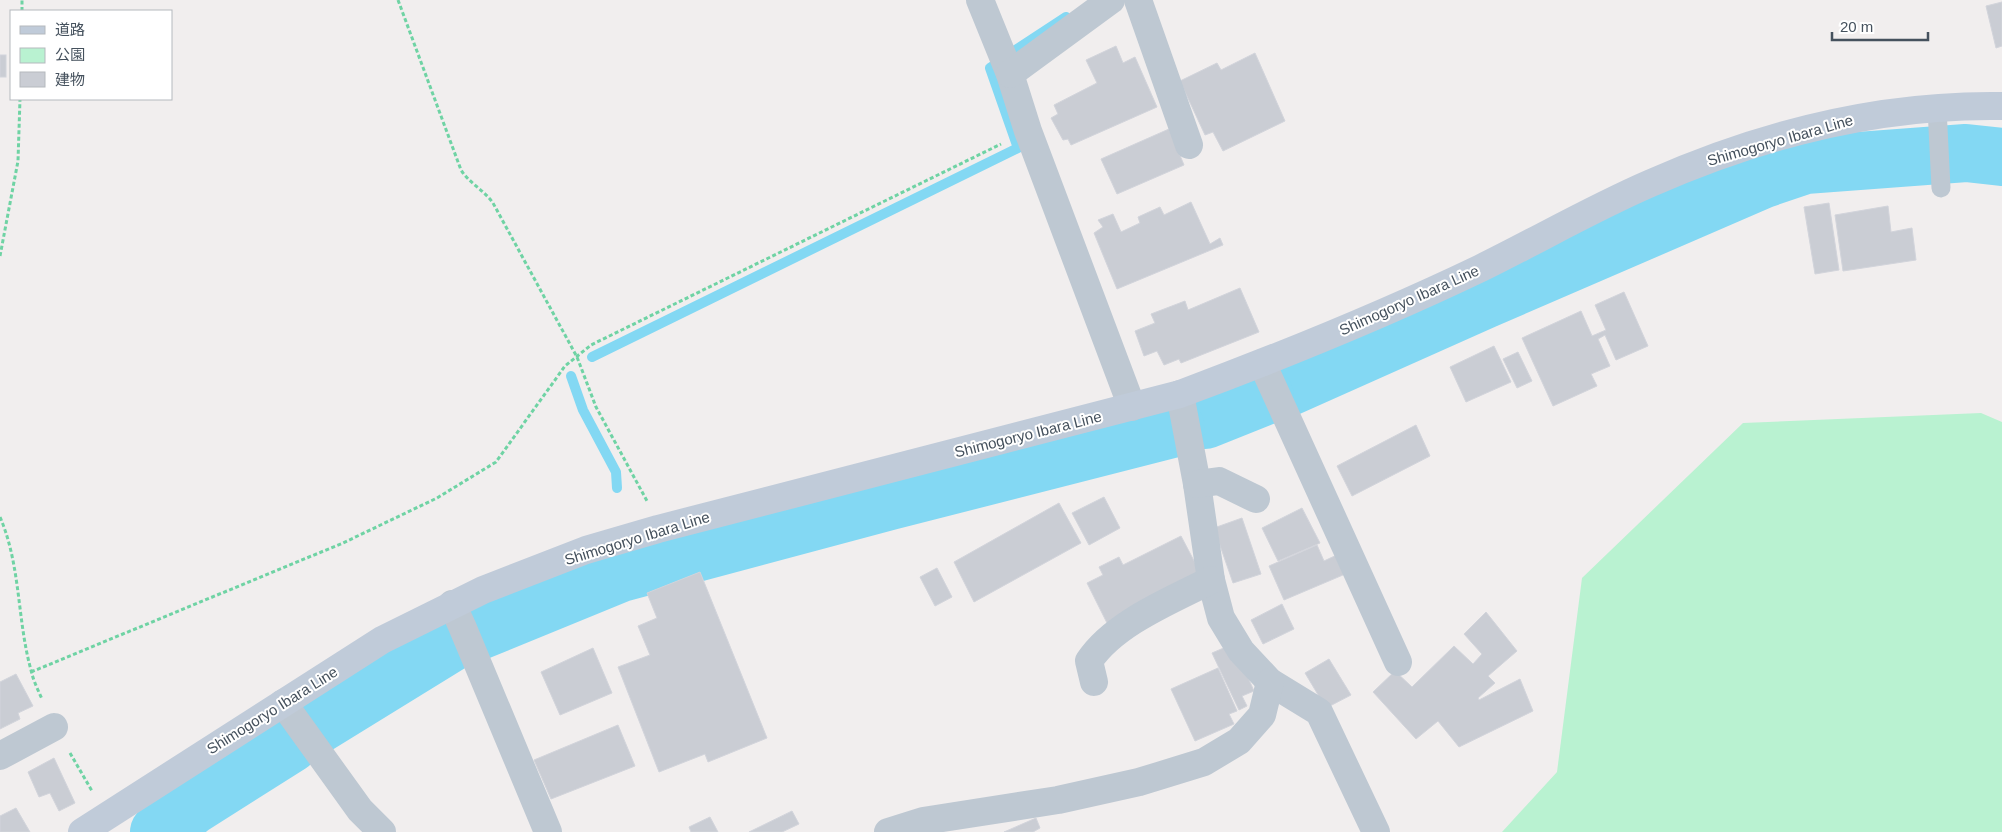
<svg xmlns="http://www.w3.org/2000/svg" width="2002" height="832" viewBox="0 0 2002 832" font-family="Helvetica,'Noto Sans JP',sans-serif">
<rect width="100%" height="100%" fill="#f1eeee"/>
<!-- green -->
<polygon fill="#b9f2d1" points="1981,413 2002,422 2002,832 1502,832 1557,772 1582,578 1743,423"/>
<g fill="none" stroke-linecap="round" stroke-linejoin="round">
<!-- stream -->
<g stroke="#83d8f3" stroke-width="10">
<polyline points="1014,51 1066,17"/>
<polyline points="592,357 1018,148 990,68 993,66"/>
<polyline points="571,376 583,410 616,472 617,488"/>
</g>
<!-- river -->
<g stroke="#83d8f3" stroke-width="58">
<polyline points="1289,387 1484,300 1764,179 1805,165 1966,153 2002,157"/>
<polyline points="1205,420 1265,396"/>
<polyline points="314,727 452,642 621,573 890,501 1176,428"/>
<polyline points="159,832 192,806 290,744"/>
</g>
</g>
<!-- building -->
<g fill="#cacdd4" stroke="#d2d4db">
<polygon points="2002,2 2002,46 1996,48 1986,6"/>
<polygon points="1116,46 1123,63 1135,57 1157,107 1071,145 1068,139 1063,140 1051,118 1058,114 1054,105 1097,83 1086,60"/>
<polygon points="1255,53 1285,121 1223,151 1213,132 1205,135 1180,81 1217,63 1221,70"/>
<rect x="0" y="55" width="6" height="22"/>
<polygon points="1169,129 1184,165 1117,194 1101,159"/>
<polygon points="1191,202 1210,244 1220,238 1223,245 1117,289 1094,233 1103,227 1098,220 1113,214 1121,232 1140,223 1138,217 1160,207 1164,215"/>
<polygon points="1829,203 1839,270 1815,274 1804,207"/>
<polygon points="1888,206 1891,232 1912,228 1916,260 1843,271 1835,215"/>
<polygon points="1240,288 1259,332 1181,363 1179,359 1164,365 1157,351 1144,356 1135,331 1155,323 1151,314 1185,301 1188,310"/>
<polygon points="1624,292 1648,346 1616,360 1605,335 1598,339 1610,366 1591,374 1597,386 1553,406 1522,338 1581,311 1592,336 1606,330 1595,305"/>
<polygon points="1494,346 1511,382 1466,402 1450,367"/>
<polygon points="1518,352 1532,381 1517,388 1503,359"/>
<polygon points="1416,425 1430,456 1352,496 1337,466"/>
<polygon points="1104,497 1120,528 1089,545 1072,513"/>
<polygon points="1059,503 1081,543 974,602 954,562"/>
<polygon points="1302,508 1320,543 1278,561 1262,528"/>
<polygon points="1242,518 1261,574 1233,583 1214,528"/>
<polygon points="1181,536 1202,576 1108,625 1087,583 1103,575 1099,567 1119,557 1123,565"/>
<polygon points="1317,545 1324,561 1341,553 1350,572 1284,600 1269,566"/>
<polygon points="937,568 952,597 935,606 920,577"/>
<polygon points="700,572 767,738 708,762 705,754 659,772 618,667 650,655 638,626 657,618 647,593"/>
<polygon points="1282,604 1294,629 1263,644 1251,620"/>
<polygon points="1486,612 1517,651 1488,676 1495,683 1478,698 1479,700 1520,679 1533,711 1459,747 1438,721 1416,739 1373,692 1395,671 1412,687 1454,646 1473,664 1482,654 1464,634"/>
<polygon points="1233,644 1254,691 1242,696 1247,706 1239,710 1212,653"/>
<polygon points="593,648 612,693 560,715 541,672"/>
<polygon points="1329,659 1351,695 1326,708 1305,673"/>
<polygon points="1218,668 1237,711 1229,714 1234,724 1195,741 1171,689"/>
<polygon points="16,674 33,706 18,713 20,719 0,729 0,682"/>
<polygon points="618,725 635,766 551,799 534,760"/>
<polygon points="54,758 75,803 59,811 50,793 39,797 28,772"/>
<polygon points="16,808 30,832 0,832 0,816"/>
<polygon points="792,811 799,824 782,832 749,832"/>
<polygon points="710,817 718,832 691,832 689,827"/>
<polygon points="1036,818 1040,828 1033,832 1004,832"/>
</g>
<g fill="none" stroke-linecap="round" stroke-linejoin="round">
<!-- path -->
<g stroke="#6fd3a4" stroke-width="3" stroke-dasharray="4 2.5" stroke-linecap="butt">
<path d="M398,0L461,170C469,183 484,190 493,203L577,357L596,407L647,501"/>
<polyline points="22,11 22,0"/>
<polyline points="0,256 18,161 20,99"/>
<path d="M0,517C21,566 17,620 31,670C33,680 38,690 42,699"/>
<polyline points="31,672 343,543 437,498 496,462 565,366 591,345 1001,144"/>
<polyline points="70,753 92,791"/>
</g>
<!-- service -->
<polyline stroke="#bec8d2" stroke-width="19" points="1937,108 1941,188"/>
<!-- minor -->
<g stroke="#bec8d2" stroke-width="28">
<polyline points="980,0 1010,74 1028,131 1132,407"/>
<polyline points="1138,0 1189,145"/>
<polyline points="1010,74 1111,0"/>
<polyline points="1262,363 1398,662"/>
<polyline points="1180,394 1197,484 1211,580 1221,618 1241,651 1270,682 1319,712 1376,832"/>
<polyline points="1197,484 1219,481 1256,499"/>
<polyline points="452,604 462,626 548,832"/>
<path d="M1094,682L1089,661C1114,623 1172,600 1211,580"/>
<polyline points="283,703 360,810 382,832"/>
<polyline points="0,756 54,727"/>
<polyline points="888,832 923,821 1058,800 1139,782 1204,762 1239,741 1262,715 1270,682"/>
</g>
<!-- secondary -->
<path stroke="#c0cbd9" stroke-width="28" d="M82,832L382,640L483,590L586,550L658,529L1180,394C1282,356 1383,315 1481,268C1538,240 1593,208 1651,183C1762,134 1880,104 2002,106"/>
</g>
<g text-anchor="middle" dominant-baseline="central" stroke-width="4" stroke-linejoin="round" paint-order="stroke">
<!-- street labels -->
<g font-size="15" fill="#45515d" stroke="#fff">
<text transform="translate(1780 140) rotate(-16)">Shimogoryo Ibara Line</text>
<text transform="translate(1409 300) rotate(-24)">Shimogoryo Ibara Line</text>
<text transform="translate(1028 434) rotate(-14)">Shimogoryo Ibara Line</text>
<text transform="translate(637 538) rotate(-17)">Shimogoryo Ibara Line</text>
<text transform="translate(272 710) rotate(-32)">Shimogoryo Ibara Line</text>
</g>
</g>
<!-- legend -->
<rect x="10" y="10" width="162" height="90" fill="#ffffff" stroke="#b5b9be"/>
<rect x="20" y="26" width="25" height="8" fill="#c0cbd9" stroke="#b5b9be"/>
<text x="55" y="35" font-size="15" fill="#45515d">道路</text>
<rect x="20" y="48" width="25" height="15" fill="#b9f2d1" stroke="#b5b9be"/>
<text x="55" y="60" font-size="15" fill="#45515d">公園</text>
<rect x="20" y="72" width="25" height="15" fill="#cacdd4" stroke="#b5b9be"/>
<text x="55" y="85" font-size="15" fill="#45515d">建物</text>
<!-- scale -->
<path d="M1832 32v8h96v-8" fill="none" stroke="#45515d" stroke-width="2.5"/>
<text x="1840" y="32" font-size="15" fill="#45515d" stroke="#ffffff" stroke-width="4" paint-order="stroke">20 m</text>
</svg>
